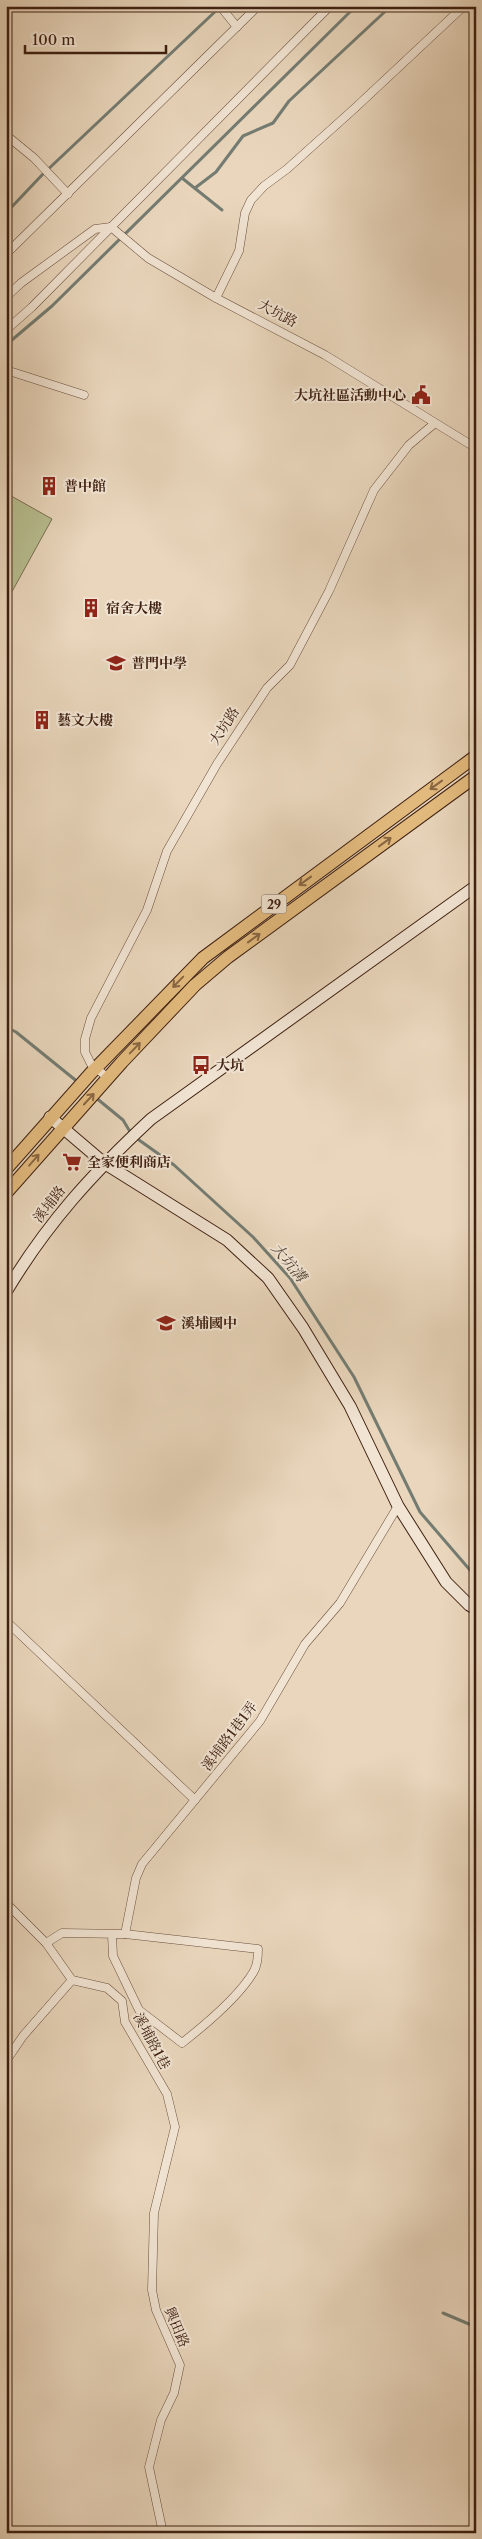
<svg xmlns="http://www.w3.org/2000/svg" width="482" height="2539" viewBox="0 0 482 2539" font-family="'Libre Caslon Text','Noto Serif TC',serif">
<rect width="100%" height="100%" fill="#e9d6bc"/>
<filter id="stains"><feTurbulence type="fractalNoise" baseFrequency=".004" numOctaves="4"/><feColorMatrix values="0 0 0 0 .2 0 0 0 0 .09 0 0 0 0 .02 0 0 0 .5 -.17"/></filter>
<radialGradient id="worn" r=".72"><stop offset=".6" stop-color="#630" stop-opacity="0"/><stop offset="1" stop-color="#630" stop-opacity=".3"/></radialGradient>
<!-- green -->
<polygon fill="#b7be90" stroke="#7b6f50" points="6,493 52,519 9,597 6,595"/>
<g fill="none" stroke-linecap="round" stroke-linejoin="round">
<!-- stream -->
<g stroke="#747c72" stroke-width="3">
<polyline points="182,178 222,210"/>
<polyline points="195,188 216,172 243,136 273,123 289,101 391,6"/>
<polyline points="6,213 42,175 220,7"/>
<polyline points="6,345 52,306 356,6"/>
<polyline points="6,1027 16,1032 79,1083"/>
<polyline points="95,1097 123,1120 132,1135 174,1165 253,1237 290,1278 354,1377 420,1512 476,1577"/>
<polyline points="443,2313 476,2327"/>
</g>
<!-- street casing -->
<g stroke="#6a4e3c" stroke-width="9">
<g id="street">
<polyline points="220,6 237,27"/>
<polyline points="6,135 34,158 68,194"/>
<polyline points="111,227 148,258 216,298 325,355 476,448"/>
<polyline points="6,254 258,6"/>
<polyline points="6,297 21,283 95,229 111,227"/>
<polyline points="216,298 239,251 245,213 251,200 264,186 287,169 355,108 464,6"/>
<polyline points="6,330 32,307 330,6"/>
<polyline points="6,370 84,395"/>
<polyline points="108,1078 91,1064 85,1052 85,1039 91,1018 147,910 167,851 217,764 267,688 290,665 329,591 374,490 409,445 435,423"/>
<polyline points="6,1621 195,1800"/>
<polyline points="6,1903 46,1943 72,1980 107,1988 122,2001 125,2022 167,2094 175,2127 154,2213 152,2290 156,2310 180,2365 174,2393 161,2420 149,2467 163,2533"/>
<polyline points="125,1934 136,1878 142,1864 260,1721 305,1644 340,1603 398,1506"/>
<path d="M46,1943L62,1933L125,1934L258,1949C258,1956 258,1964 254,1971C239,1997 205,2025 182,2043L139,2010L113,1956L112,1935"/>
<polyline points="6,2061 23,2036 72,1980"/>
</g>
</g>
<!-- secondary casing -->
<g stroke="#3f2011" stroke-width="13">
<g id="secondary">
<polyline points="50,1117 104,1163 227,1240 268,1278 303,1328 350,1406 398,1506 446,1582 469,1605 476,1609"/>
<path d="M6,1292C47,1223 93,1173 151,1119L476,886"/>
</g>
</g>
<!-- primary casing -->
<g stroke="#3f2011" stroke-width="14">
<g id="primary">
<polyline points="6,1169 91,1073 203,958 476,756"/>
<polyline points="6,1193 122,1062 195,985 228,957 476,776"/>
</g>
</g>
<!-- street -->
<use href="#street" stroke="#f1e4d3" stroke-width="8"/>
<!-- secondary -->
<use href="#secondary" stroke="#f1e4d3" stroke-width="11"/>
<!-- primary -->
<use href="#primary" stroke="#e4bb7e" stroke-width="12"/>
</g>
<!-- one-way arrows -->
<defs><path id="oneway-shaft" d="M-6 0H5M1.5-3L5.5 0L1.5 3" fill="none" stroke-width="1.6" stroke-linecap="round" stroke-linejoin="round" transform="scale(1.25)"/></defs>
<g stroke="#896642">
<use href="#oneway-shaft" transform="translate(436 785) rotate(144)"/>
<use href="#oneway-shaft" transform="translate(385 842) rotate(-36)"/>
<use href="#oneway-shaft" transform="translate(305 881) rotate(144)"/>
<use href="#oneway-shaft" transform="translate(254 938) rotate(-36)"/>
<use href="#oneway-shaft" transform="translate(178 982) rotate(134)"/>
<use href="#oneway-shaft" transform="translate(135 1048) rotate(-46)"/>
<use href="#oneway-shaft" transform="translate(89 1099) rotate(-47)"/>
<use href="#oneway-shaft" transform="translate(34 1160) rotate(-49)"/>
</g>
<!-- icons -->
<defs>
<g id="civic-bare" transform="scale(1.5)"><path d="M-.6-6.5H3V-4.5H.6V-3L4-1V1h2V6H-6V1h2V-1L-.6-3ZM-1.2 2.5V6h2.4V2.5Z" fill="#8f2418" stroke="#f1e4d3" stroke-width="2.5" paint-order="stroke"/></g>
<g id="building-bare" transform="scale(1.5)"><path d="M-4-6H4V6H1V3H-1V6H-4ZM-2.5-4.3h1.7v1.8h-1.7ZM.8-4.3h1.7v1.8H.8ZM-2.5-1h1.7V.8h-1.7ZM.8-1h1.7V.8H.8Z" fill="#8f2418" stroke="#f1e4d3" stroke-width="2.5" paint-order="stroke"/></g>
<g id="school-bare" transform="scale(1.5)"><path d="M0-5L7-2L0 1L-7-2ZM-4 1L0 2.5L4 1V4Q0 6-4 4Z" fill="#8f2418" stroke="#f1e4d3" stroke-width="2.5" paint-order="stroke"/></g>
<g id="bus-bare" transform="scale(1.5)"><path d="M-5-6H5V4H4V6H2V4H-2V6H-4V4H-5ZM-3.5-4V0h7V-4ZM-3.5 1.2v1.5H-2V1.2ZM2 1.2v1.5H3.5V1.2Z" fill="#8f2418" stroke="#f1e4d3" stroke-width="2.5" paint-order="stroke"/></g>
<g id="supermarket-bare" transform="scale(1.5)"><path d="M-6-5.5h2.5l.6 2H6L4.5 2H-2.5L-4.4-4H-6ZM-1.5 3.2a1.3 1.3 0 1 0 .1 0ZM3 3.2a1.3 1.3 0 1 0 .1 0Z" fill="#8f2418" stroke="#f1e4d3" stroke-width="2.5" paint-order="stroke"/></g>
</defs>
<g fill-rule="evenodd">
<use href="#civic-bare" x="421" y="395"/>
<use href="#building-bare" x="49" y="486"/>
<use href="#building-bare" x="91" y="608"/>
<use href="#school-bare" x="116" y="663"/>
<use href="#building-bare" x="42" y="720"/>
<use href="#bus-bare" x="201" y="1065"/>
<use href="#supermarket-bare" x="72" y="1162"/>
<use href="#school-bare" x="166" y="1323"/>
</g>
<g text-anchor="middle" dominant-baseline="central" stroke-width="4" stroke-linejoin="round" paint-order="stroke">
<!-- shield labels -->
<rect fill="#f1e4d3" stroke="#745b4b" stroke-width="1" x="261.5" y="894.5" width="25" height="19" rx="4"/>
<g font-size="12" font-weight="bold" fill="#3f2011">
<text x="274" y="904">29</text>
</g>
<!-- street labels -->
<g font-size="14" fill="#3f2011" stroke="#f1e4d3">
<text transform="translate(278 313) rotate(28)">大坑路</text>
<text transform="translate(224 726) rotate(-57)">大坑路</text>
<text transform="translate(49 1204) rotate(-52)">溪埔路</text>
<text transform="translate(229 1736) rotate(-53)">溪埔路1巷1弄</text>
<text transform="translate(152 2041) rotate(62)">溪埔路1巷</text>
<text transform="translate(177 2327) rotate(67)">興田路</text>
</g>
<!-- poi labels -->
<g font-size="14" font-weight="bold" fill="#3f2011" stroke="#f1e4d3" text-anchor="start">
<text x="406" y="395" text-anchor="end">大坑社區活動中心</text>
<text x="64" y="486">普中館</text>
<text x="106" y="608">宿舍大樓</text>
<text x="131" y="663">普門中學</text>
<text x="57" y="720">藝文大樓</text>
<text x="216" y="1065">大坑</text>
<text x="87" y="1162">全家便利商店</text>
<text x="181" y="1323">溪埔國中</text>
</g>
<!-- water labels -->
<g font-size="15" font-style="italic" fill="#554639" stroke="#f1e4d3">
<text transform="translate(289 1262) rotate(50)">大坑溝</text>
</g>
</g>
<!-- margin -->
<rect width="482" height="2539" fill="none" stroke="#e9d6bc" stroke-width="25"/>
<rect x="8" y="8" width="467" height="2524" fill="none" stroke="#3f2011" stroke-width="2.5"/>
<rect x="12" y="12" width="457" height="2514" fill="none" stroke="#3f2011"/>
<!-- scale -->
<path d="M25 45v8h141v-8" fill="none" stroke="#3f2011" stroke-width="2.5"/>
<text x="32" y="45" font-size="15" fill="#3f2011" stroke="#f1e4d3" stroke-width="4" paint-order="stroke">100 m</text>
<rect width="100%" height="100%" filter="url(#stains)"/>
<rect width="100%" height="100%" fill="url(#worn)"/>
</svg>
